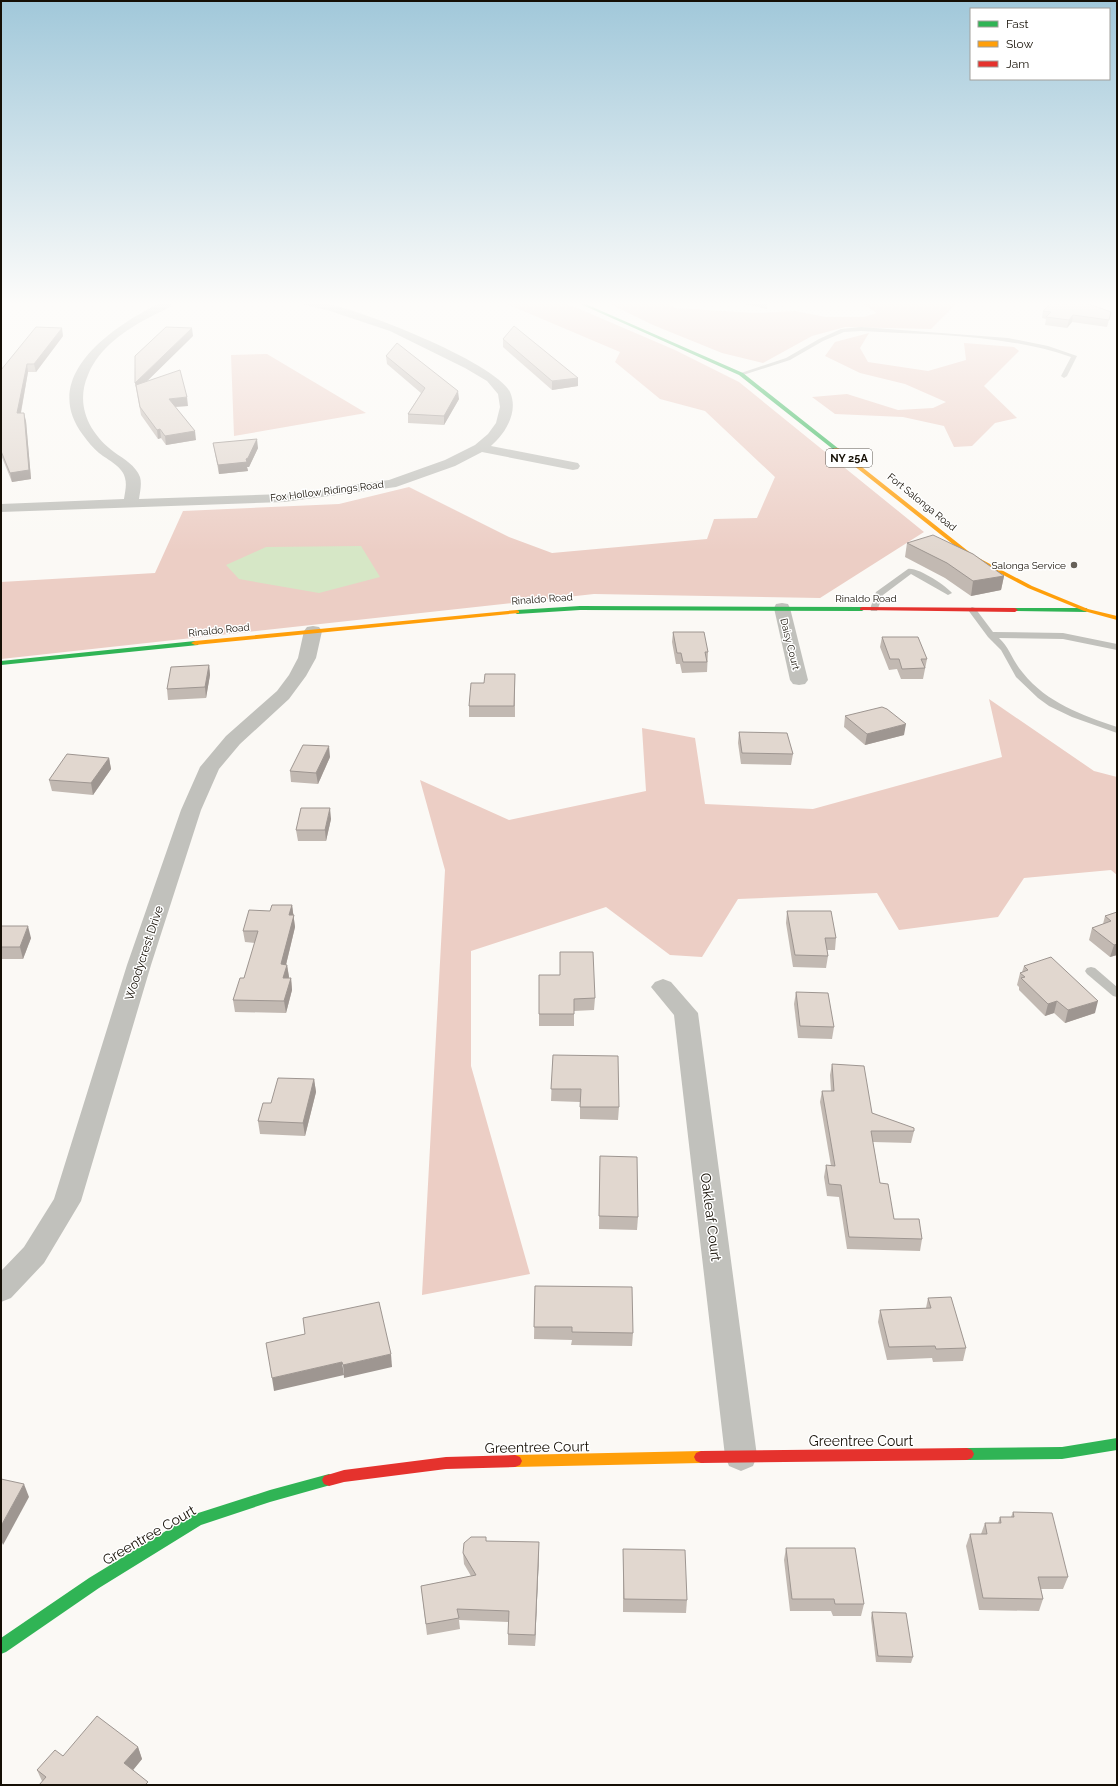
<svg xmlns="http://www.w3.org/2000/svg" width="1118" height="1786" viewBox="0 0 1118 1786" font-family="Raleway,sans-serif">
<rect width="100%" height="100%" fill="#fbf9f5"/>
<!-- forest -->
<g fill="#eccec5">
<polygon points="502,302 561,302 568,304 675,350 739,382 924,532 820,598 594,594 1,659 1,582 155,573 183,511 339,504 409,487 509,537 552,553 707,539 714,519 757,518 775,477 705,411 660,399 615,362 620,352"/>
<polygon points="606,302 665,302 675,308 755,313 795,311 826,317 864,317 877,313 860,302 958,302 931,329 845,327 812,336 763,363 722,353 653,325"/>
<polygon points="869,333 860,348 868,362 928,371 966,360 964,343 1014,347 1019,351 984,386 1017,418 995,423 972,446 954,447 944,426 903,417 835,414 812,397 847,394 898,410 933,408 946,402 905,384 860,373 825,356 835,342"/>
<polygon points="267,354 366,413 234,436 231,355"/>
<polygon points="989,699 1094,771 1117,777 1117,875 1111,870 1024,878 998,917 899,930 877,893 738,899 702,957 670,955 606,907 471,951 471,1066 530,1274 422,1295 445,870 420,780 509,820 646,791 642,728 695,738 705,804 813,809 1002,757"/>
</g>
<!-- water -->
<polygon fill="#d6e7c6" points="361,546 380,577 319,593 239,579 226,565 266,547"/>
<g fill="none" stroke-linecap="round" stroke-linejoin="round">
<!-- lane -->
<g fill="#c1c1bc" fill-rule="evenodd">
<path d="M861,327L1008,338L1048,346L1077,356L1067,376L1064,378L1061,376L1071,357C1004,334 931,335 861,331L844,332L823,341L790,360L743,375L738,374L786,358L819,339L841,329Z"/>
<path d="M908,569C918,567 946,586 952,593L948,595L911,574L883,595L877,611H871L870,609L876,592Z"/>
<path d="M972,607L975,608L993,632L1063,633L1117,644V650L1063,639L999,638C1010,648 1013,662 1023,673C1047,703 1082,715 1117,727V733L1072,717L1049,706L1038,698L1016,677L1001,650L988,637L968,610Z"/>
<polygon points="1091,967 1095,968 1117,987 1117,997 1113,996 1087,974 1085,971 1087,968"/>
</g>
<!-- street -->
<g fill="#c1c1bc" fill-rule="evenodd">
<path d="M162,302H175C171,308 159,312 152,316C127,329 99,347 88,375C75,405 89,433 114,452C124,459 136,466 140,477C142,484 140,492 139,499L284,494L389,480L445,460L475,445L488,434L496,423L500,407L498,394L487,381L465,368L390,331L330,311L302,304L301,302C307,302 313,301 319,302C355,307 495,362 510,392C519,412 505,434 491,446L573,462L578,463L580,466L578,469L573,470L482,452L455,466L396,487L284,502L1,512V504L124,499C125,492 127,485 125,478C123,467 108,460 99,453C93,448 88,442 83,435C38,375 115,325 162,302Z"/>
<polygon points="782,603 788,604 790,608 808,680 805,684 799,685 793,684 790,680 774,608 776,604"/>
<polygon points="313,626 319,627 322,631 316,658 306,676 289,699 240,744 219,769 201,810 151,965 81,1201 44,1263 11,1298 1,1302 1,1271 24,1247 54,1199 127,965 181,810 200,767 226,736 277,691 289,675 298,658 304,631 307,627"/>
<polygon points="663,979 671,982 698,1013 757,1456 753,1466 741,1471 729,1466 725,1456 674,1015 651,987 655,982"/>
</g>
<!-- fast -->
<g fill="#30b455" fill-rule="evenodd">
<polygon points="576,302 581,302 743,373 839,449 834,450 739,375"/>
<polygon points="580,606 862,607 865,609 862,611 580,610 517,614 514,612 517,610"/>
<polygon points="1015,608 1086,608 1089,610 1086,612 1013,611 1012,610"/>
<polygon points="195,641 199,643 198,645 1,665 1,661"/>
<polygon points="1117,1438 1117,1450 1062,1459 967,1460 962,1458 960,1454 962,1450 967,1448 1062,1447"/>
<polygon points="329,1474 334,1476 336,1480 334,1484 270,1502 201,1525 99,1588 6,1652 1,1654 1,1638 89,1578 192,1515 270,1490"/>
</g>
<!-- slow -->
<g fill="#ff9f0a" fill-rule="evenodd">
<polygon points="834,448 838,448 973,555 1032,586 1088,609 1117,616 1117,620 1084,611 1028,588 969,557 834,450"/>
<polygon points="517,610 519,611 519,613 195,645 191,643 195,641"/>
<polygon points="701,1451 706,1453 708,1457 706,1461 701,1463 515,1467 510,1465 508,1461 510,1457 515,1455"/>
</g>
<!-- jam -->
<g fill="#e5322d" fill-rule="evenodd">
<polygon points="862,607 1015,608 1018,610 1015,612 860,610 860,608"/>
<polygon points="967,1448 972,1450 974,1454 972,1458 967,1460 701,1463 696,1461 694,1457 696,1453 701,1451"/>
<polygon points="515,1455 520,1457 522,1461 520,1465 515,1467 446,1469 344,1482 329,1486 324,1484 322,1480 324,1476 344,1470 446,1457"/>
</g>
</g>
<!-- wall -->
<g fill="#c2b9b2">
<polygon points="735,302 768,302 767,309"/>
<polygon points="1043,311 1111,312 1107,327 1072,322 1067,328 1045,325 1046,319 1042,318"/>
<polygon points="63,336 36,372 28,372 21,413 26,421 31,479 12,482 1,455 1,370"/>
<polygon points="193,336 146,382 188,406 175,407 196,440 166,445 161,438 158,439 141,415 135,383"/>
<polygon points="503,339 578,378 578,386 552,390 503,347"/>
<polygon points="386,356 459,399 444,425 408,423 408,414 421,393 387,364"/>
<polygon points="213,443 258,448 249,467 247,467 248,471 219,474"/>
<polygon points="907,543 1004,576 1001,590 971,596 945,578 905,557"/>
<polygon points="673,632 708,652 707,672 682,673 680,664 676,664 672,642"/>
<polygon points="882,637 927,659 923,679 901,679 897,669 889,670 880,647"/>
<polygon points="209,665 210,675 206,698 168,700 167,689"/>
<polygon points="515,674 515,717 469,717 469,706 484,683"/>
<polygon points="845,716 904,735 865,745 844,727"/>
<polygon points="739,732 793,754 791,765 741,764 738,743"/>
<polygon points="330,757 318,784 291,782 290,771"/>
<polygon points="109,758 111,769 93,795 52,791 49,780"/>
<polygon points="331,819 326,841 298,841 296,830"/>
<polygon points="292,905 295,927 286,965 287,965 289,977 288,978 291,978 292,990 286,1013 235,1012 233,1000 244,978 255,943 245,942 243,931 270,911"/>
<polygon points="787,911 836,938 835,950 827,950 828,956 826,968 793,967 786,923"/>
<polygon points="1117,912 1117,955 1110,957 1089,940 1092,928 1103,924 1105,916"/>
<polygon points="1,926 31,938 23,959 1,959"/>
<polygon points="1024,966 1095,1013 1065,1023 1054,1013 1045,1016 1019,990 1019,987 1017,985 1020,973 1022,972"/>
<polygon points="539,975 595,998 594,1010 574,1011 574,1026 539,1026"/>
<polygon points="796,992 834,1027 832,1039 798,1038 794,1004"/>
<polygon points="553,1055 619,1107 618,1120 580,1119 580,1102 551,1101"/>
<polygon points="832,1064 872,1113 914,1131 911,1143 873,1142 880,1183 894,1219 922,1239 920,1251 847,1249 839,1197 827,1196 824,1177 826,1165 831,1166 820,1102 822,1091 831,1091 830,1075"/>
<polygon points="314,1079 316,1092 305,1136 260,1134 258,1121 271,1103"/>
<polygon points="600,1156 638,1217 637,1230 599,1229"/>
<polygon points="535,1286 633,1333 632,1346 571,1345 572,1340 534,1339"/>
<polygon points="928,1298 966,1348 963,1361 933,1362 932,1358 887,1360 878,1322 880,1310 926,1308"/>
<polygon points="1013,1512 1068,1577 1063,1589 1041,1589 1043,1599 1039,1611 979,1610 966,1546 970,1534 981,1534 985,1523 998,1523 1000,1517 1011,1517"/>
<polygon points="486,1541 539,1554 535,1646 508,1645 508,1622 459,1620 460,1629 427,1635 421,1586 471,1576 464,1564 463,1553"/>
<polygon points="786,1548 864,1604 861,1616 833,1616 831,1611 790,1611 784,1560"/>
<polygon points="623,1549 687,1600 686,1613 623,1612"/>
<polygon points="872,1612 913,1657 911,1663 876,1662 871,1618"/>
<polygon points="138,1747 142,1759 133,1770 42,1781 37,1770 63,1756"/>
</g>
<!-- shaded-wall -->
<g fill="#9e9691">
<polygon points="1073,315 1072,322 1067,328 1069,320"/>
<polygon points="62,328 63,336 36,372 34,364"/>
<polygon points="192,328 193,336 137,391 135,383"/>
<polygon points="27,364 28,372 19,422 17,413"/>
<polygon points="578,378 578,386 552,390 552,381"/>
<polygon points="458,391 459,399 444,425 444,416"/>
<polygon points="187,397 188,406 170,407 169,399"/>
<polygon points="24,413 26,421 31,479 12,482 10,473"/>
<polygon points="160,429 161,438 158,439 157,430"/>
<polygon points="195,431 196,440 166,445 165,436"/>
<polygon points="257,439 258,448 249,467 247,467 248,471 219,474 218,465 246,459"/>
<polygon points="1004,576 1001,590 971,596 973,581"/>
<polygon points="209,665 210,675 206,698 205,687"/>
<polygon points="906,724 904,735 865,745 867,734"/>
<polygon points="329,746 330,757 318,784 316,773"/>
<polygon points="109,758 111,769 93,795 91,783"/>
<polygon points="330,808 331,819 326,841 325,830"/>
<polygon points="292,905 295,927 283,977 281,964 289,915"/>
<polygon points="28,926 31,938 23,959 20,947"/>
<polygon points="1117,944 1117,955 1110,957 1114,945"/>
<polygon points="287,965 289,977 285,990 283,978"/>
<polygon points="291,978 292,990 286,1013 284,1001"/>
<polygon points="1057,1001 1054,1013 1045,1016 1048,1004"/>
<polygon points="1098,1001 1095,1013 1065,1023 1068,1010"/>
<polygon points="314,1079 316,1092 305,1136 303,1123"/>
<polygon points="391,1354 392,1367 344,1378 343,1365"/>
<polygon points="342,1362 344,1375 274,1391 272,1378"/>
<polygon points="24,1484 29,1497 3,1545 1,1540 1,1526"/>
<polygon points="539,1542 539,1554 535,1646 535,1635"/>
<polygon points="138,1747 142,1759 129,1775 124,1763"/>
</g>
<!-- building -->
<g fill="#e1d7cf" stroke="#9e9691">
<polygon points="1052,302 1084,302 1111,312 1109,320 1073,315 1069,320 1046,317 1051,312 1043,311"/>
<polygon points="514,326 578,378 552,381 503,339"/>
<polygon points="36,327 62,328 34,364 27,364 17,413 24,413 29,470 10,473 1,451 1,370"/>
<polygon points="166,327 192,328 135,383 135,356"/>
<polygon points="397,343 458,391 444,416 408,414 425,388 386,356"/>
<polygon points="180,370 187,397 169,399 195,431 165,436 160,429 157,430 140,407 136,385"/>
<polygon points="257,439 248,458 246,459 247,462 218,465 213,443"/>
<polygon points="933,535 973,554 1004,576 973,581 947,563 907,543"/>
<polygon points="673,632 704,632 708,652 705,652 707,662 683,662 681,653 677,653"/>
<polygon points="882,637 918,637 927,659 921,659 925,668 902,669 899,659 890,659"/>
<polygon points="209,665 205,687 167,689 171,667"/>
<polygon points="485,674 515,674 514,706 469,706 471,683 484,683"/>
<polygon points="882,707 887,709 906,724 867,734 845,716"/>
<polygon points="739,732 787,733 793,754 742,753"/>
<polygon points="303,745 329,746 316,773 290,771"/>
<polygon points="67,754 109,758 91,783 49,780"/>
<polygon points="301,808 330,808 325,830 296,830"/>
<polygon points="272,905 292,905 289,915 294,915 281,964 287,965 283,978 291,978 284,1001 233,1000 240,978 244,978 258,931 243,931 249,910 270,911"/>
<polygon points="787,911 831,911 836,938 825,938 828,956 795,955"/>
<polygon points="1117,912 1117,944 1114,945 1092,928 1111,921 1105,916"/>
<polygon points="1,926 28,926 20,947 1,947"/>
<polygon points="560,952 593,952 595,998 574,999 574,1014 539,1014 539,975 560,975"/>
<polygon points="1051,957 1098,1001 1068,1010 1057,1001 1048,1004 1021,978 1025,977 1020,973 1028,970 1024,966"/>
<polygon points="796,992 828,993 834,1027 800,1026"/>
<polygon points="553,1055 618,1056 619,1107 580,1107 581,1089 551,1089"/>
<polygon points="832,1064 864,1066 872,1113 914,1128 914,1131 871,1131 880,1183 888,1184 894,1219 919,1219 922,1239 849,1237 841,1185 829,1184 826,1165 835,1166 822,1091 834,1091"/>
<polygon points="278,1078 314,1079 303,1123 258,1121 263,1103 271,1103"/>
<polygon points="600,1156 637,1157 638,1217 599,1216"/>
<polygon points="535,1286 632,1287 633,1333 572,1332 572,1327 534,1327"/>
<polygon points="951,1297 966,1348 936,1349 935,1346 889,1347 880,1310 931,1308 928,1298"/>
<polygon points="379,1302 391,1354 343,1365 342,1362 272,1378 266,1343 305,1334 303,1318"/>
<polygon points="1,1479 24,1484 1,1526"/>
<polygon points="1013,1512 1052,1513 1068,1577 1038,1577 1043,1599 983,1598 970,1534 987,1534 985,1523 1001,1523 1000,1517 1014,1517"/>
<polygon points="471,1537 486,1537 486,1541 539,1542 535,1635 508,1634 509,1611 457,1609 459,1618 426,1624 421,1586 476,1575 463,1553 464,1543"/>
<polygon points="786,1548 855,1548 864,1604 835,1604 834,1599 792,1599"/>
<polygon points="623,1549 685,1550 687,1600 624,1599"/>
<polygon points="872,1612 906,1613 913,1657 878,1656"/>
<polygon points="97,1716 138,1747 124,1763 148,1782 145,1785 39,1785 46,1777 37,1770 55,1750 63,1756"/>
</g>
<!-- sky -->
<linearGradient id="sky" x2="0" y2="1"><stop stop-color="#a1c8da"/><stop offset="0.55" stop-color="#fdfcfa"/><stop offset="1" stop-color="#fdfcfa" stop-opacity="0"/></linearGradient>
<rect width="1118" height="552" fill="url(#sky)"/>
<!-- markers -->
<circle fill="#666159" stroke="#fff" stroke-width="1.5" cx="1074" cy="565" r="4"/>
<g text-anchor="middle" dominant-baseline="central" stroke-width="3" stroke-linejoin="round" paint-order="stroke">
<!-- far-street labels -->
<g font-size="10" fill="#150f05" stroke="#fff">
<text transform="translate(327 491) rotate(-7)">Fox Hollow Ridings Road</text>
<text transform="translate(922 502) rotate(39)">Fort Salonga Road</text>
<text x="866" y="598">Rinaldo Road</text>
<text transform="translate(542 599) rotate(-4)">Rinaldo Road</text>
<text transform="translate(219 630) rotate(-6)">Rinaldo Road</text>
<text transform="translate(790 644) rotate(76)">Daisy Court</text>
</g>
<!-- far-poi labels -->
<g font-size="10" fill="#150f05" stroke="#fff" text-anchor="end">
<text x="1066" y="565">Salonga Service</text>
</g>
<!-- shield labels -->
<rect fill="#fff" stroke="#5b5750" stroke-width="1" x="826" y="449" width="46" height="18" rx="3"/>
<g font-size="11" font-weight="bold" fill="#150f05">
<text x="849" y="458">NY 25A</text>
</g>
<!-- street labels -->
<g font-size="12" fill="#150f05" stroke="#fff">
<text transform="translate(144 953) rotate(-72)">Woodycrest Drive</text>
</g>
<!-- near-street labels -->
<g font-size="14" fill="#150f05" stroke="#fff">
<text transform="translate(711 1217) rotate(83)">Oakleaf Court</text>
<text x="861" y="1441">Greentree Court</text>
<text transform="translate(537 1447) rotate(-1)">Greentree Court</text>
<text transform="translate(149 1535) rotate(-30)">Greentree Court</text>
</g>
</g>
<!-- border -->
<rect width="1118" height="1786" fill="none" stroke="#150f05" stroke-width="4"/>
<!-- legend -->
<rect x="970" y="8" width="140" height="72" fill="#ffffff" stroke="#a19f9b"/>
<rect x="978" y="21" width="20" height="6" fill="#30b455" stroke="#a19f9b"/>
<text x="1006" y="28" font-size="12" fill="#150f05">Fast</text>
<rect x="978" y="41" width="20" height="6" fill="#ff9f0a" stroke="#a19f9b"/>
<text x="1006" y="48" font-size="12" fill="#150f05">Slow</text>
<rect x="978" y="61" width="20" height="6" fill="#e5322d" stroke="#a19f9b"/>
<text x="1006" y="68" font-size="12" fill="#150f05">Jam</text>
</svg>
